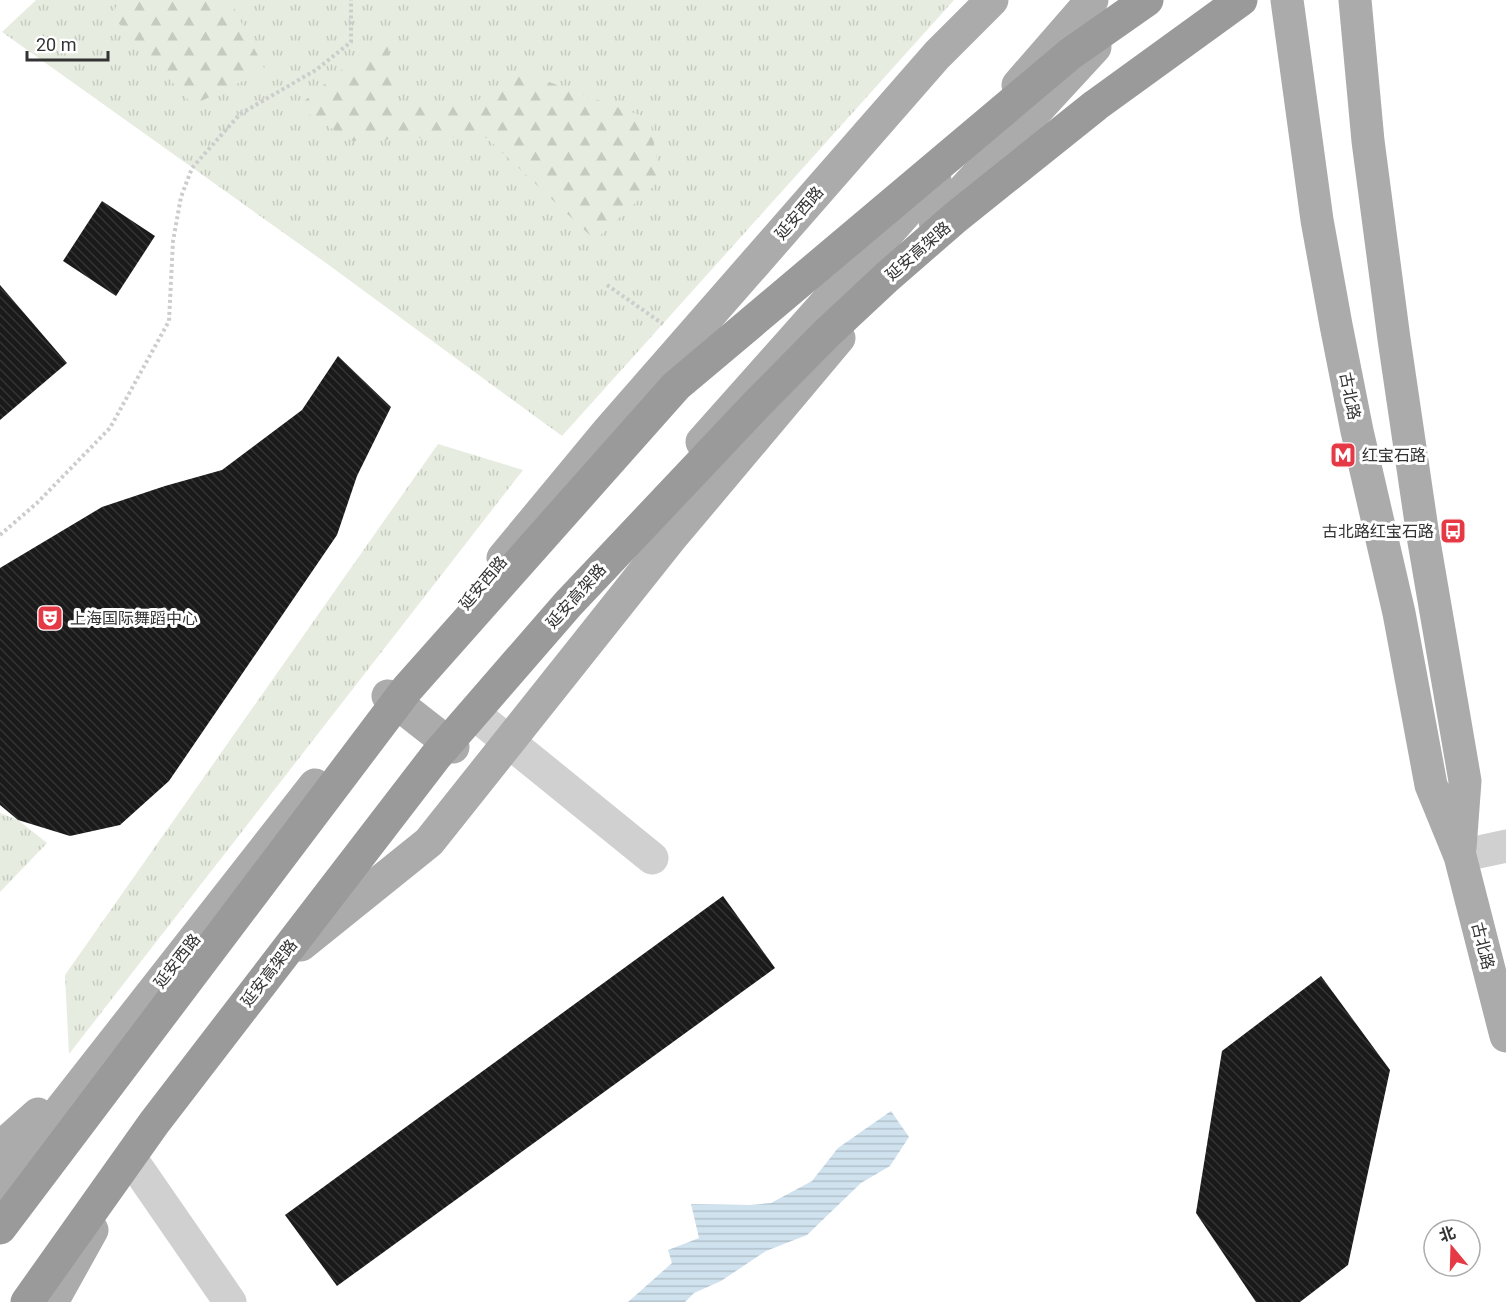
<svg xmlns="http://www.w3.org/2000/svg" width="1506" height="1302" viewBox="0 0 1506 1302" font-family="Roboto,'Noto Sans SC',sans-serif">
<defs>
<pattern id="grass-tufts" width="24" height="20" patternUnits="userSpaceOnUse" patternTransform="scale(1.5)"><rect width="24" height="20" fill="#e6ecdf"/><path d="M3 7l-1-3M5 7V3M7 7l1-3M15 17l-1-3M17 17v-4M19 17l1-3" fill="none" stroke="#c6cbc0"/></pattern>
<pattern id="forest-firs" width="22" height="20" patternUnits="userSpaceOnUse" patternTransform="scale(1.5)"><rect width="22" height="20" fill="#e6ecdf"/><path d="M5 1l3.5 6h-7zM16 11l3.5 6h-7z" fill="#c6cbc0"/></pattern>
<pattern id="water-rules" width="6" height="5" patternUnits="userSpaceOnUse" patternTransform="scale(1.5)"><rect width="6" height="5" fill="#cfe2ee"/><path d="M0 2.5h6" fill="none" stroke="#b2c2cd"/></pattern>
<pattern id="building-back-hatch" width="6" height="6" patternUnits="userSpaceOnUse" patternTransform="scale(1.5)"><rect width="6" height="6" fill="#1a1a1a"/><path d="M-1 5l2 2M0 0l6 6M5-1l2 2" fill="none" stroke="#333"/></pattern>
</defs>
<rect width="100%" height="100%" fill="#fff"/>
<!-- grass -->
<g fill="url(#grass-tufts)">
<polygon points="36,0 954,0 562,436 326,263 2,32"/>
<polygon points="438,444 523,470 69,1054 65,975"/>
<polygon points="0,813 18,820 47,843 0,892"/>
</g>
<!-- forest -->
<g fill="url(#forest-firs)">
<polygon points="119,0 230,0 265,70 193,105 112,16"/>
<polygon points="387,32 393,102 468,107 522,72 650,119 660,180 595,240 487,138 443,137 352,141 297,107"/>
</g>
<!-- water -->
<polygon fill="url(#water-rules)" points="891,1111 909,1137 890,1166 861,1183 807,1235 766,1251 721,1281 694,1293 685,1302 628,1302 672,1263 668,1250 699,1238 691,1204 750,1205 771,1203 812,1181 838,1148"/>
<!-- building -->
<g fill="url(#building-back-hatch)">
<polygon points="102,201 155,236 116,296 63,261"/>
<polygon points="0,285 67,363 0,420"/>
<polygon points="338,356 391,407 357,476 337,535 169,781 120,825 70,836 18,820 0,805 0,568 102,507 165,486 222,470 302,410"/>
<polygon points="723,896 775,968 337,1286 285,1215"/>
<polygon points="1321,976 1390,1070 1348,1265 1300,1302 1256,1302 1196,1213 1222,1051"/>
</g>
<g fill="none" stroke-linecap="round" stroke-linejoin="round">
<!-- path -->
<g stroke="#cdcdcd" stroke-width="4" stroke-dasharray="3 3" stroke-linecap="butt">
<polyline points="607,285 663,324"/>
<polyline points="0,535 37,503 110,428 169,321 173,241 181,197 192,168 240,114 316,70 351,42 351,0"/>
</g>
<!-- minor -->
<g stroke="#d0d0d0" stroke-width="33">
<polyline points="477,716 652,858"/>
<polyline points="1460,856 1506,846"/>
<polyline points="132,1160 230,1302"/>
</g>
<!-- major -->
<g stroke="#ababab" stroke-width="33">
<polyline points="1287,0 1317,220 1336,325 1357,431 1399,613 1431,785 1460,856 1506,1036"/>
<polyline points="1355,0 1368,141 1394,339 1423,536 1465,781 1460,848"/>
<polyline points="1018,85 1092,0"/>
<polyline points="935,221 1095,47"/>
<polyline points="702,442 935,180"/>
<polyline points="503,558 609,430 937,55 992,0"/>
<polyline points="388,696 453,747"/>
<polyline points="301,945 429,842 670,539 839,338"/>
<polyline points="0,1148 38,1114"/>
<polyline points="0,1187 315,785"/>
<polyline points="52,1302 92,1230"/>
</g>
<!-- highway-bridge -->
<g stroke="#9a9a9a" stroke-width="33">
<polyline points="0,1228 407,689 676,386 1070,54 1147,0"/>
<polyline points="27,1302 154,1123 436,756 568,604 756,405 826,334 887,277 956,217 1096,105 1241,0"/>
</g>
</g>
<!-- icons -->
<defs>
<g id="metro-square" transform="scale(1.35)"><rect x="-9" y="-9" width="18" height="18" rx="4" fill="#e63946" stroke="#fff"/><path d="M-5.5 5V-5H-3L0 0L3-5H5.5V5H3V-.5L0 4L-3-.5V5Z" fill="#fff"/></g>
<g id="bus-square" transform="scale(1.35)"><rect x="-9" y="-9" width="18" height="18" rx="4" fill="#e63946" stroke="#fff"/><path d="M-5-6H5V4H4V6H2V4H-2V6H-4V4H-5ZM-3.5-4V0h7V-4ZM-3.5 1.2v1.5H-2V1.2ZM2 1.2v1.5H3.5V1.2Z" fill="#fff"/></g>
<g id="theatre-square" transform="scale(1.35)"><rect x="-9" y="-9" width="18" height="18" rx="4" fill="#e63946" stroke="#fff"/><path d="M-5-5.5Q0-4 5-5.5V0Q5 5 0 6Q-5 5-5 0ZM-3.3-2.5H-1v1.5H-3.3ZM1-2.5H3.3v1.5H1ZM-2.8 1Q0 5.5 2.8 1Z" fill="#fff"/></g>
</defs>
<g fill-rule="evenodd">
<use href="#metro-square" x="1343" y="455"/>
<use href="#bus-square" x="1453" y="531"/>
<use href="#theatre-square" x="50" y="618"/>
</g>
<g text-anchor="middle" dominant-baseline="central" stroke-width="6" stroke-linejoin="round" paint-order="stroke">
<!-- street labels -->
<g font-size="16" fill="#333" stroke="#fff">
<text transform="translate(799 213) rotate(-49)">延安西路</text>
<text transform="translate(918 251) rotate(-41)">延安高架路</text>
<text transform="translate(1350 396) rotate(79)">古北路</text>
<text transform="translate(483 583) rotate(-50)">延安西路</text>
<text transform="translate(576 596) rotate(-48)">延安高架路</text>
<text transform="translate(1483 946) rotate(76)">古北路</text>
<text transform="translate(177 961) rotate(-52)">延安西路</text>
<text transform="translate(269 973) rotate(-52)">延安高架路</text>
</g>
<!-- poi labels -->
<g font-size="16" fill="#333" stroke="#fff" text-anchor="start">
<text x="1362" y="455">红宝石路</text>
<text x="1434" y="531" text-anchor="end">古北路红宝石路</text>
<text x="70" y="618">上海国际舞蹈中心</text>
</g>
</g>
<!-- north arrow -->
<g transform="translate(1452 1248) rotate(341)"><circle r="28" fill="#ffffff" stroke="#adadad" stroke-width="1.5"/>
<path d="M0-4.5L10 22L0 15L-10 22Z" fill="#e63946"/>
<text y="-9" font-size="16" font-weight="bold" text-anchor="middle" fill="#333333">北</text>
</g>
<!-- scale -->
<path d="M27 51v9h81v-9" fill="none" stroke="#333333" stroke-width="3"/>
<text x="36" y="51" font-size="18" fill="#333333" stroke="#ffffff" stroke-width="4.5" paint-order="stroke">20 m</text>
</svg>
